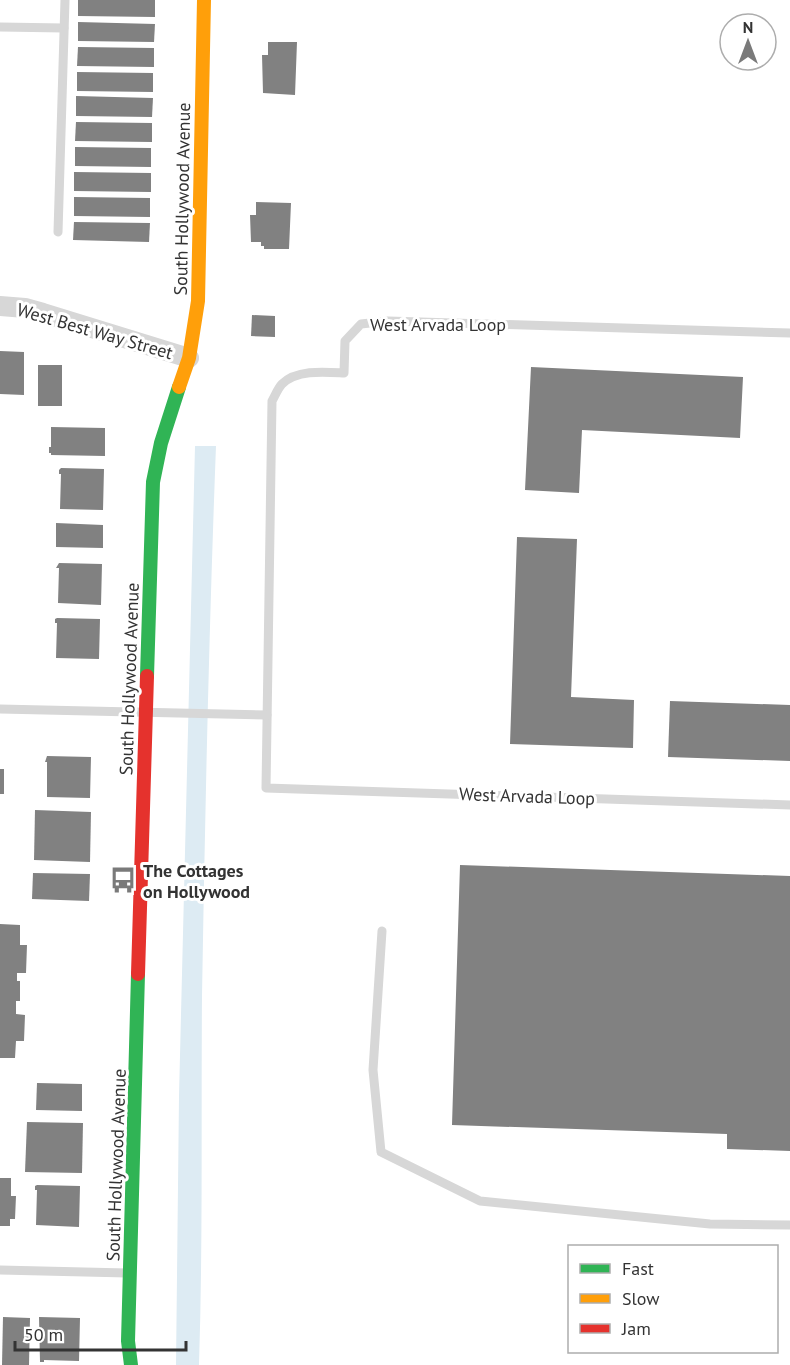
<svg xmlns="http://www.w3.org/2000/svg" width="790" height="1365" viewBox="0 0 790 1365" font-family="'PT Sans',sans-serif">
<rect width="100%" height="100%" fill="#fff"/>
<!-- water -->
<path fill="#ddebf3" d="M195,446H216C209,629 205,813 202,996C201,1119 203,1242 199,1365H176L179,1096Z"/>
<!-- building -->
<g fill="#818181">
<polygon points="78,0 155,0 155,17 78,16"/>
<polygon points="78,22 155,24 154,42 78,41"/>
<polygon points="268,42 297,42 295,95 263,93 262,55 268,55"/>
<polygon points="78,47 154,48 154,67 77,66"/>
<polygon points="77,72 153,73 153,92 77,91"/>
<polygon points="76,96 153,98 152,117 76,116"/>
<polygon points="76,122 152,123 152,142 75,141"/>
<polygon points="75,147 151,148 151,167 75,166"/>
<polygon points="74,172 151,173 151,192 74,191"/>
<polygon points="74,197 150,198 150,217 74,216"/>
<polygon points="256,202 291,203 289,249 264,249 264,246 261,246 261,242 251,242 250,215 256,215"/>
<polygon points="74,222 150,223 149,242 73,240"/>
<polygon points="252,315 275,316 275,337 251,336"/>
<polygon points="0,351 24,352 24,395 0,394"/>
<rect x="38" y="365" width="24" height="41"/>
<polygon points="531,367 743,377 740,438 582,430 579,493 525,490"/>
<polygon points="51,427 105,428 105,456 51,455 51,453 49,453 49,447 51,447"/>
<polygon points="61,468 104,469 103,510 60,509 61,474 59,474 59,470"/>
<polygon points="56,523 103,525 103,548 56,547"/>
<polygon points="517,537 577,539 571,697 634,700 633,748 510,744"/>
<polygon points="59,563 102,564 101,605 58,603 59,568 56,568"/>
<polygon points="57,618 100,619 99,659 56,658 57,623 55,623 55,619"/>
<polygon points="670,701 790,705 790,761 668,757"/>
<polygon points="47,756 91,757 90,798 47,797 47,762 45,762"/>
<rect x="0" y="769" width="4" height="25"/>
<polygon points="35,810 91,812 90,862 34,860"/>
<polygon points="460,865 790,876 790,1151 727,1149 727,1134 452,1125"/>
<polygon points="33,873 90,874 89,901 32,899"/>
<polygon points="0,924 20,925 20,945 27,945 26,973 17,973 17,981 20,981 20,1001 16,1001 16,1014 25,1015 24,1041 16,1041 15,1058 0,1058"/>
<polygon points="37,1083 82,1084 82,1111 36,1110"/>
<polygon points="27,1122 83,1123 82,1173 25,1172"/>
<polygon points="0,1178 11,1178 11,1196 16,1196 15,1219 10,1219 10,1226 0,1226"/>
<polygon points="37,1185 80,1186 79,1227 36,1225 37,1190 35,1190 35,1186"/>
<polygon points="3,1317 30,1318 29,1365 2,1365"/>
<polygon points="39,1317 80,1318 79,1361 44,1360 44,1362 40,1362"/>
</g>
<g fill="none" stroke-linecap="round" stroke-linejoin="round">
<!-- lane -->
<g stroke="#d7d7d7" stroke-width="9">
<polyline points="0,27 64,28"/>
<polyline points="58,232 65,0"/>
<path d="M790,333L388,321L361,324L345,341L344,373C326,372 297,369 282,384C278,388 275,396 272,401L266,788L790,805"/>
<polyline points="0,709 267,715"/>
<polyline points="382,931 373,1070 381,1152 480,1201 710,1224 790,1225"/>
<polyline points="0,1270 127,1273"/>
</g>
<!-- street -->
<polyline stroke="#d7d7d7" stroke-width="20" points="0,306 25,308 43,313 189,358"/>
<!-- fast -->
<g stroke="#30b455" stroke-width="14">
<polyline points="147,676 153,482 161,443 179,387"/>
<polyline points="131,1365 128,1341 138,974"/>
</g>
<!-- slow -->
<polyline stroke="#ff9f0a" stroke-width="14" points="179,387 189,358 198,301 204,0"/>
<!-- jam -->
<polyline stroke="#e5322d" stroke-width="14" points="138,974 147,676"/>
</g>
<!-- icons -->
<defs>
<g id="bus-bare" transform="scale(2.07)"><path d="M-5-6H5V4H4V6H2V4H-2V6H-4V4H-5ZM-3.5-4V0h7V-4ZM-3.5 1.2v1.5H-2V1.2ZM2 1.2v1.5H3.5V1.2Z" fill="#7a7a7a" stroke="#fff" stroke-width="2.5" paint-order="stroke"/></g>
</defs>
<g fill-rule="evenodd">
<use href="#bus-bare" x="123" y="880"/>
</g>
<g text-anchor="middle" dominant-baseline="central" stroke-width="6" stroke-linejoin="round" paint-order="stroke">
<!-- street labels -->
<g font-size="18" fill="#333" stroke="#fff">
<text transform="translate(182 199) rotate(-89)">South Hollywood Avenue</text>
<text x="438" y="324">West Arvada Loop</text>
<text transform="translate(95 331) rotate(16)">West Best Way Street</text>
<text transform="translate(129 679) rotate(-88)">South Hollywood Avenue</text>
<text transform="translate(527 796) rotate(2)">West Arvada Loop</text>
<text transform="translate(116 1165) rotate(-88)">South Hollywood Avenue</text>
</g>
<!-- poi labels -->
<g font-size="18" font-weight="bold" fill="#333" stroke="#fff" text-anchor="start">
<text x="143" y="870">The Cottages<tspan x="143" dy="21">on Hollywood</tspan></text>
</g>
</g>
<!-- legend -->
<rect x="568" y="1245" width="210" height="108" fill="#ffffff" stroke="#adadad" stroke-width="1.5"/>
<rect x="580" y="1264" width="30" height="9" fill="#30b455" stroke="#adadad" stroke-width="1.5"/>
<text x="622" y="1275" font-size="18" fill="#333333">Fast</text>
<rect x="580" y="1294" width="30" height="9" fill="#ff9f0a" stroke="#adadad" stroke-width="1.5"/>
<text x="622" y="1305" font-size="18" fill="#333333">Slow</text>
<rect x="580" y="1324" width="30" height="9" fill="#e5322d" stroke="#adadad" stroke-width="1.5"/>
<text x="622" y="1335" font-size="18" fill="#333333">Jam</text>
<!-- north arrow -->
<g transform="translate(748 42)"><circle r="28" fill="#ffffff" stroke="#adadad" stroke-width="1.5"/>
<path d="M0-4.5L10 22L0 15L-10 22Z" fill="#7a7a7a"/>
<text y="-9" font-size="16" font-weight="bold" text-anchor="middle" fill="#333333">N</text>
</g>
<!-- scale -->
<path d="M15 1341v9h171v-9" fill="none" stroke="#333333" stroke-width="3"/>
<text x="24" y="1341" font-size="18" fill="#333333" stroke="#ffffff" stroke-width="4.5" paint-order="stroke">50 m</text>
</svg>
